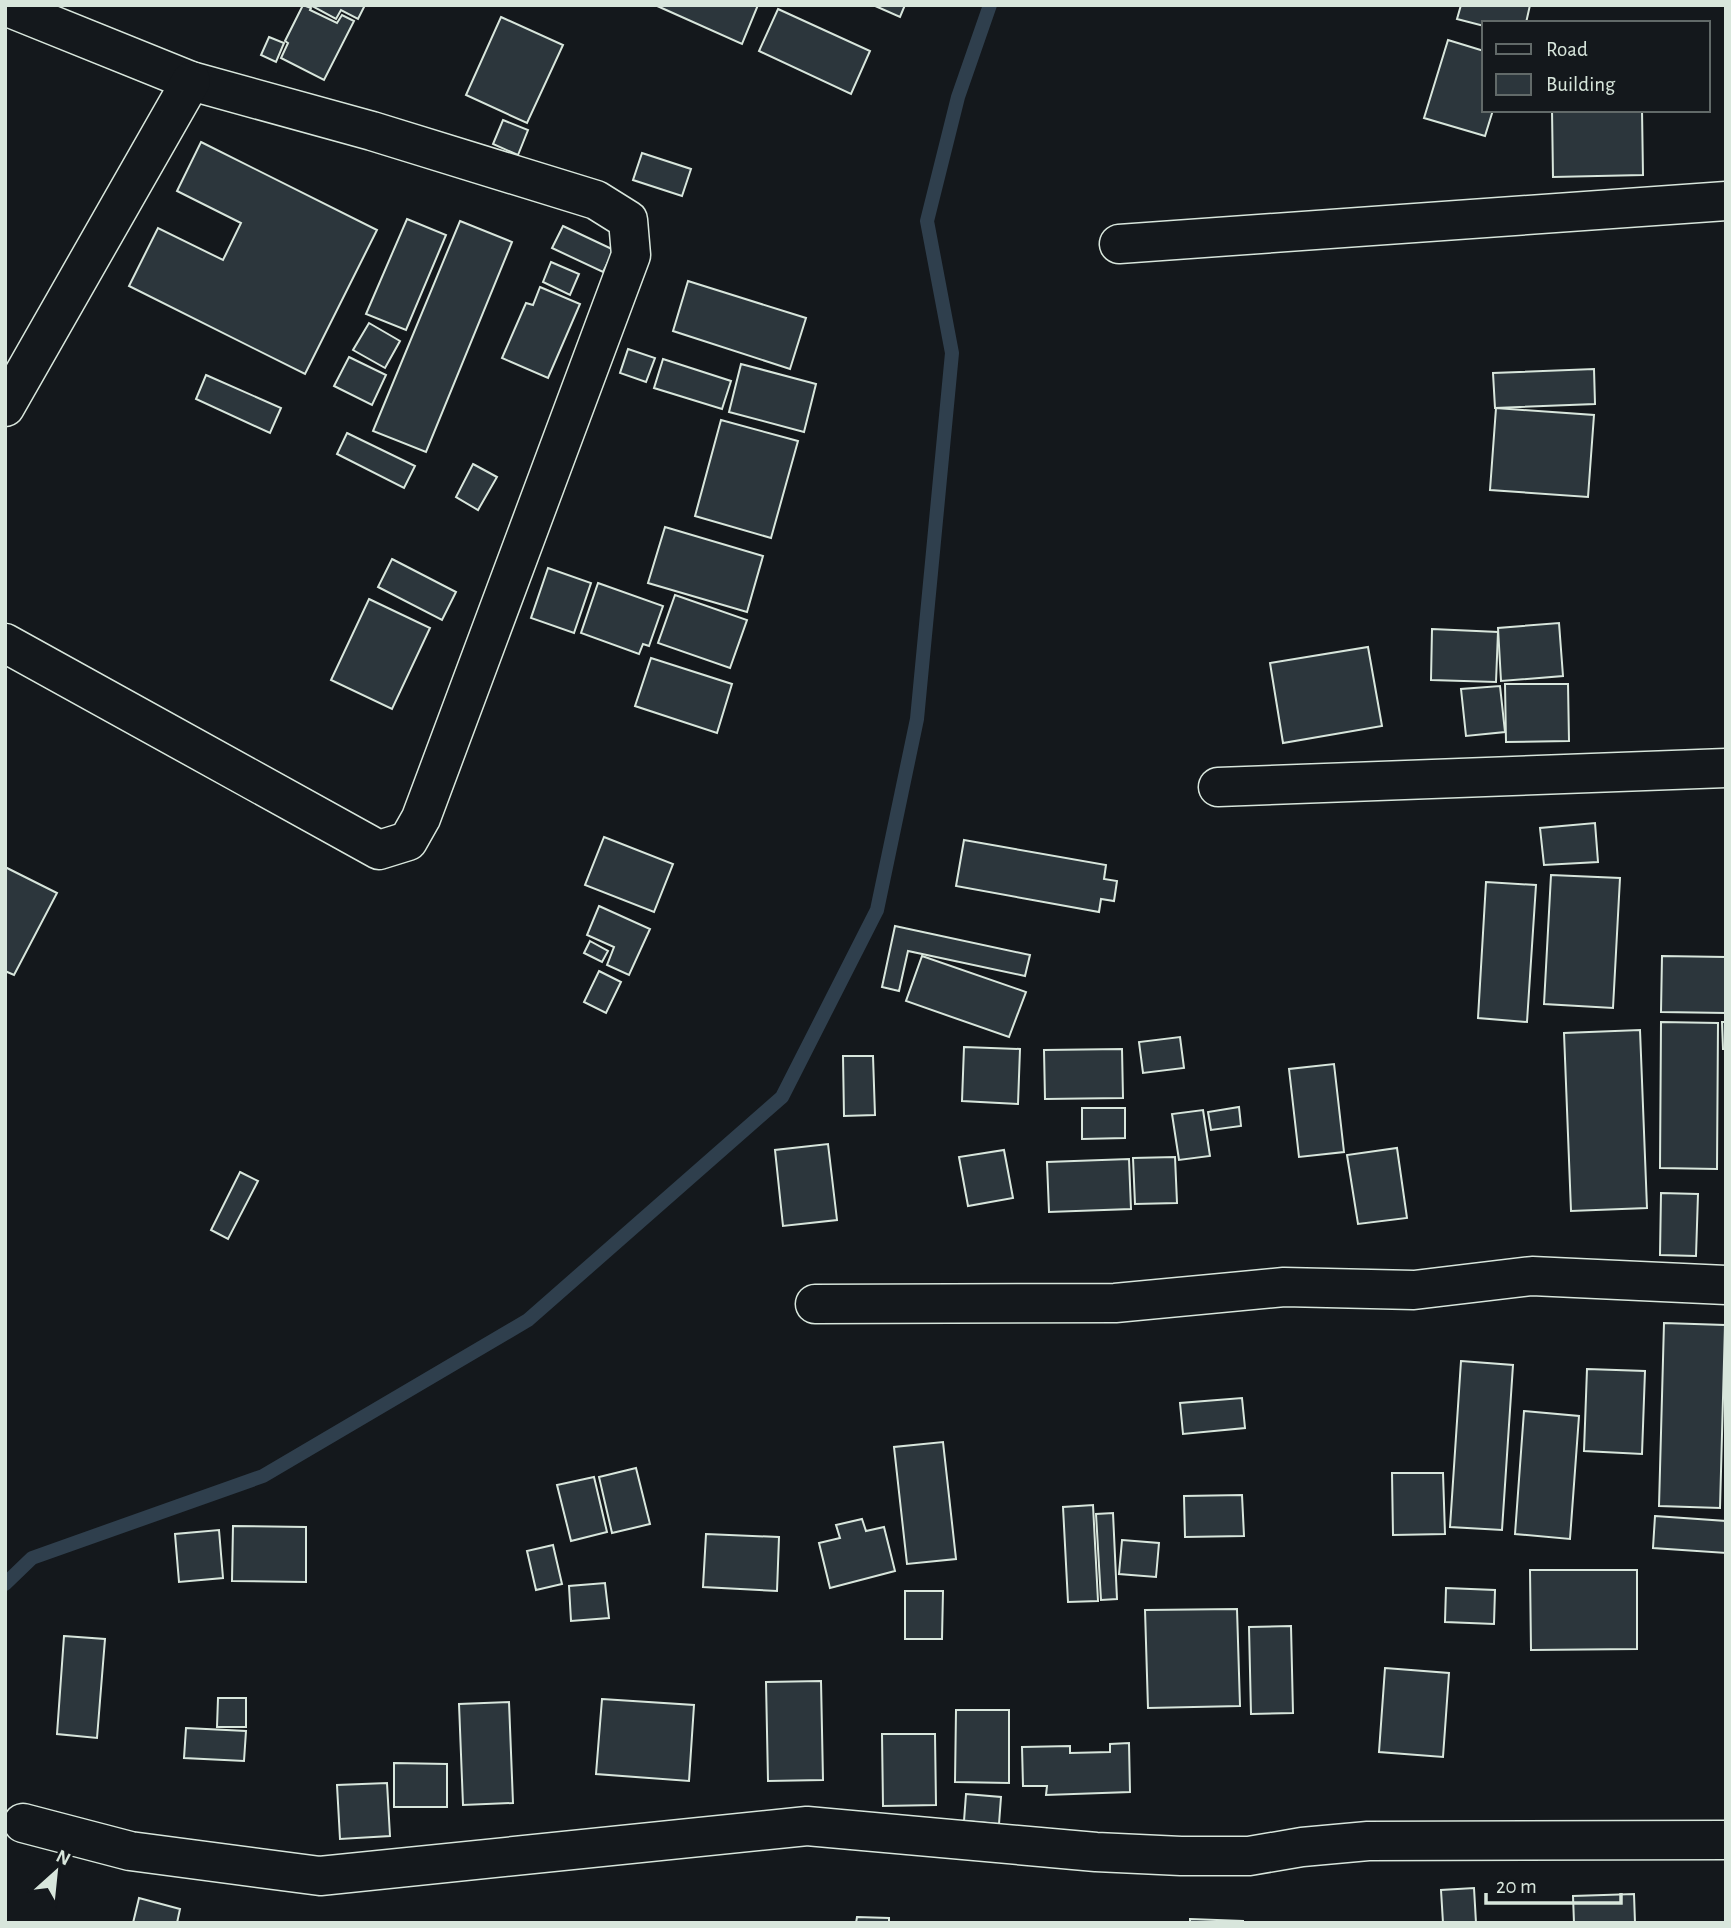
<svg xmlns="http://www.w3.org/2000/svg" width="1731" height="1928" viewBox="0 0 1731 1928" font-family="'Alegreya Sans',sans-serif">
<rect width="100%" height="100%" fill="#14181c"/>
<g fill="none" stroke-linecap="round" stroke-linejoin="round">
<!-- stream -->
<polyline stroke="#2f3f4d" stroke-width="14" points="5,1584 32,1558 263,1476 528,1320 782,1097 877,910 917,719 952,353 927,221 958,97 990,5"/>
</g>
<!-- building -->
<g fill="#2c363c" stroke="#d8e6dc" stroke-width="2">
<polygon points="303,5 311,8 310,10 337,23 342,15 354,21 324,80 281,58 288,43 285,41"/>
<polygon points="365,5 358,19 341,10 336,19 312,6"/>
<polygon points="655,5 758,5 742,44"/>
<polygon points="873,5 905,5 900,17"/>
<polygon points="1461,5 1530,5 1526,23 1484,23 1484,26 1457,19"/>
<polygon points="778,9 870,51 851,94 759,51"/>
<polygon points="501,17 563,45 527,123 466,95"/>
<polygon points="269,37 284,43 276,62 261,55"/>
<polygon points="1448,40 1484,51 1484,110 1493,110 1485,136 1424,118"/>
<polygon points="1552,110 1642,110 1643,175 1553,177"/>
<polygon points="503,120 528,130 518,155 493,144"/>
<polygon points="201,142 377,230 305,374 129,286 158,228 223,260 241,223 177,191"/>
<polygon points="642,153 691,169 682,196 633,180"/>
<polygon points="407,219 446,235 406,330 366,314"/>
<polygon points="460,221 512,242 426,452 373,431"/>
<polygon points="563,226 614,250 603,272 552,248"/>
<polygon points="551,262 579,274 570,295 543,282"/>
<polygon points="688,281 806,318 790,369 673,331"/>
<polygon points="540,287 580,304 548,378 502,358 526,303 533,305"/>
<polygon points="369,323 400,341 385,368 353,350"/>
<polygon points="628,349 655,358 646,382 620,373"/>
<polygon points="349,357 386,375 372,405 334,386"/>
<polygon points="663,359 731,381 722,409 654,388"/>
<polygon points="741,364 816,384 804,432 729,412"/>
<polygon points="1594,369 1595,404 1495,408 1493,373"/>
<polygon points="206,375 281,408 270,433 196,399"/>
<polygon points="1496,408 1594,415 1588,497 1490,490"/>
<polygon points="721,420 798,441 771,538 695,516"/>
<polygon points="347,433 415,466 404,488 337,454"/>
<polygon points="473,464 497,477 478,510 456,497"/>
<polygon points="665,527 763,556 747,612 648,583"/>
<polygon points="392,559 456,592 442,620 378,587"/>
<polygon points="548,568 591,583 574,633 531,618"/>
<polygon points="598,583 663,606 649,646 643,644 639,654 581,633"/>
<polygon points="675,595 747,620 730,668 658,643"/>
<polygon points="369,599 430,628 392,709 331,680"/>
<polygon points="1559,623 1563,676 1501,681 1498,628"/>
<polygon points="1432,629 1498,632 1496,682 1431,680"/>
<polygon points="1368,647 1382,726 1283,743 1270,663"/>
<polygon points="651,658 732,684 717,733 635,706"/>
<polygon points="1505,684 1568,684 1569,741 1506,742"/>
<polygon points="1500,686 1505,732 1466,736 1461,689"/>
<polygon points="1595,823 1598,862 1544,865 1540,828"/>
<polygon points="604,837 673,864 654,912 585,885"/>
<polygon points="964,840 1106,865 1104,879 1117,881 1114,901 1101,899 1099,912 956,886"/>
<polygon points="5,867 57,893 14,975 5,971"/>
<polygon points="1551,875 1620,878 1613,1008 1544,1004"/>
<polygon points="1486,882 1536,885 1527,1022 1478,1018"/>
<polygon points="599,906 650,929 629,975 607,965 614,947 587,935"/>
<polygon points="895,926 1030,955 1025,976 908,951 899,991 882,987"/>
<polygon points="590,941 608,951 602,962 584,953"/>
<polygon points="922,956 1026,992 1009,1037 906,1001"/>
<polygon points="1662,956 1726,957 1726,1013 1661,1012"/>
<polygon points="599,971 621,982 606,1013 584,1002"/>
<polygon points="1661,1022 1718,1023 1717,1169 1660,1168"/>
<polygon points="1722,1022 1726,1022 1726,1049 1723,1049"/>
<polygon points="1640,1030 1647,1208 1571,1211 1564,1033"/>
<polygon points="1180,1037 1184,1068 1143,1073 1139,1042"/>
<polygon points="964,1047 1020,1049 1018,1104 962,1101"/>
<polygon points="1122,1049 1123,1098 1045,1099 1044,1050"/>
<polygon points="843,1056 873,1056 875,1115 844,1116"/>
<polygon points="1334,1064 1344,1152 1299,1157 1289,1069"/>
<polygon points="1239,1107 1241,1126 1211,1130 1208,1112"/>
<polygon points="1082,1108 1125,1108 1125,1138 1082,1139"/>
<polygon points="1203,1110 1210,1156 1179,1160 1172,1114"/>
<polygon points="828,1144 837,1220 783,1226 775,1150"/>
<polygon points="1397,1148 1407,1218 1358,1224 1347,1155"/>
<polygon points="1004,1150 1013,1198 968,1206 959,1157"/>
<polygon points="1175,1157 1177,1203 1135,1204 1133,1158"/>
<polygon points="1129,1159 1131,1209 1049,1212 1047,1162"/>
<polygon points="240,1172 258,1181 228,1239 211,1230"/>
<polygon points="1661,1193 1698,1194 1696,1256 1660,1255"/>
<polygon points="1664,1323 1725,1325 1720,1508 1659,1506"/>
<polygon points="1461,1361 1513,1365 1502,1530 1450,1527"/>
<polygon points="1587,1369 1645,1371 1642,1454 1584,1451"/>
<polygon points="1242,1398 1245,1428 1183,1434 1180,1403"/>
<polygon points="1524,1411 1579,1416 1570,1539 1515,1534"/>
<polygon points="943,1442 956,1559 907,1564 894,1447"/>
<polygon points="636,1468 650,1524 612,1533 599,1477"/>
<polygon points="1392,1473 1443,1473 1445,1534 1393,1535"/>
<polygon points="594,1477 607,1532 571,1541 557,1485"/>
<polygon points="1242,1495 1244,1536 1185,1537 1184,1496"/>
<polygon points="1093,1505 1098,1601 1068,1602 1063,1507"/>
<polygon points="1113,1513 1117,1599 1101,1600 1096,1514"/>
<polygon points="1655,1516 1726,1521 1726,1553 1653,1548"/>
<polygon points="862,1519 866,1531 884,1527 895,1571 830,1588 819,1543 840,1538 836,1525"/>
<polygon points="233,1526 306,1527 306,1582 232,1581"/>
<polygon points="219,1530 223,1578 179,1582 175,1534"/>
<polygon points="706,1534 779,1537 777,1591 703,1587"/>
<polygon points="1122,1540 1159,1543 1156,1577 1119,1574"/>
<polygon points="553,1545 562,1584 536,1590 527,1551"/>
<polygon points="1530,1570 1637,1570 1637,1649 1531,1650"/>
<polygon points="605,1583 609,1618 571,1621 569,1586"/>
<polygon points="1446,1588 1495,1590 1494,1624 1445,1622"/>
<polygon points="905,1591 943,1591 942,1639 905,1639"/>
<polygon points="1237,1609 1240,1706 1148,1708 1145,1610"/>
<polygon points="1291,1626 1293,1713 1251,1714 1249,1627"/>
<polygon points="64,1636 105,1639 97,1738 57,1734"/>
<polygon points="1385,1668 1449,1673 1443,1757 1379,1752"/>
<polygon points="821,1681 823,1780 768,1781 766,1682"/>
<polygon points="218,1698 246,1698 246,1727 217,1727"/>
<polygon points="602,1699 694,1705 689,1781 596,1774"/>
<polygon points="509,1702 513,1803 463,1805 459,1704"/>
<polygon points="956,1710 1009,1710 1009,1783 955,1782"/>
<polygon points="186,1728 246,1731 244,1761 184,1758"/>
<polygon points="882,1734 935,1734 936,1805 883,1806"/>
<polygon points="1129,1743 1130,1792 1046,1795 1047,1786 1023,1786 1022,1747 1070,1746 1070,1753 1110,1752 1110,1744"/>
<polygon points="394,1763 447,1764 447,1807 394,1807"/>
<polygon points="387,1783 390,1836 340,1839 337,1785"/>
<polygon points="966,1794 1001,1797 999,1824 964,1821"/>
<polygon points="1474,1888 1476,1923 1443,1923 1441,1890"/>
<polygon points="1634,1894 1635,1923 1574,1923 1573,1896"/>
<polygon points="139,1898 180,1909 177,1923 133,1923"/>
<polygon points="857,1917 889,1918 889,1923 856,1923"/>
<polygon points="1190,1919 1243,1921 1243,1923 1190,1923"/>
</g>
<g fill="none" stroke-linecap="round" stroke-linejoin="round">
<!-- street casing -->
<g stroke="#d8e6dc" stroke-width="41">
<g id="street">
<polyline points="5,6 191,81 372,131 596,200 628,220 631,255 421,818 408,841 379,850 5,643"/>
<polyline points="1119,244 1726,201"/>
<polyline points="5,407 191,81"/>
<polyline points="1218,787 1726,768"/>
<polyline points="815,1304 1115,1303 1284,1287 1414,1290 1532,1276 1726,1285"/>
<polyline points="23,1823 130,1851 320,1876 807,1826 1096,1852 1181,1856 1249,1856 1302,1847 1368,1841 1726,1840"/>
</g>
</g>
<!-- street -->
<use href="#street" stroke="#14181c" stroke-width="38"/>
</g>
<!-- border -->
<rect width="1731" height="1928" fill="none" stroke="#d8e6dc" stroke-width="14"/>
<!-- legend -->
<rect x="1482" y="21" width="228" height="91" fill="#14181c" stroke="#626a69" stroke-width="2"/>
<rect x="1496" y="44" width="35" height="10" fill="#14181c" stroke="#626a69" stroke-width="2"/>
<text x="1546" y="56" font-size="21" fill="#d8e6dc">Road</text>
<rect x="1496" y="74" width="35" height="21" fill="#2c363c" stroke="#626a69" stroke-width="2"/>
<text x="1546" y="91" font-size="21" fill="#d8e6dc">Building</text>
<!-- north arrow -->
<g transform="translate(56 1872) rotate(27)" stroke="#14181c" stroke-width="5" paint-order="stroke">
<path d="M0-5L12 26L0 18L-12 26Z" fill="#d8e6dc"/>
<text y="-10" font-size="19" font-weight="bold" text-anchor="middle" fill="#d8e6dc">N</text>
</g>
<!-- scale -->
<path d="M1486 1893v10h135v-10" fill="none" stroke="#d8e6dc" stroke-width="3.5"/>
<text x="1496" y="1893" font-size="21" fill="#d8e6dc" stroke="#14181c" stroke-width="5" paint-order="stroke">20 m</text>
</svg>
